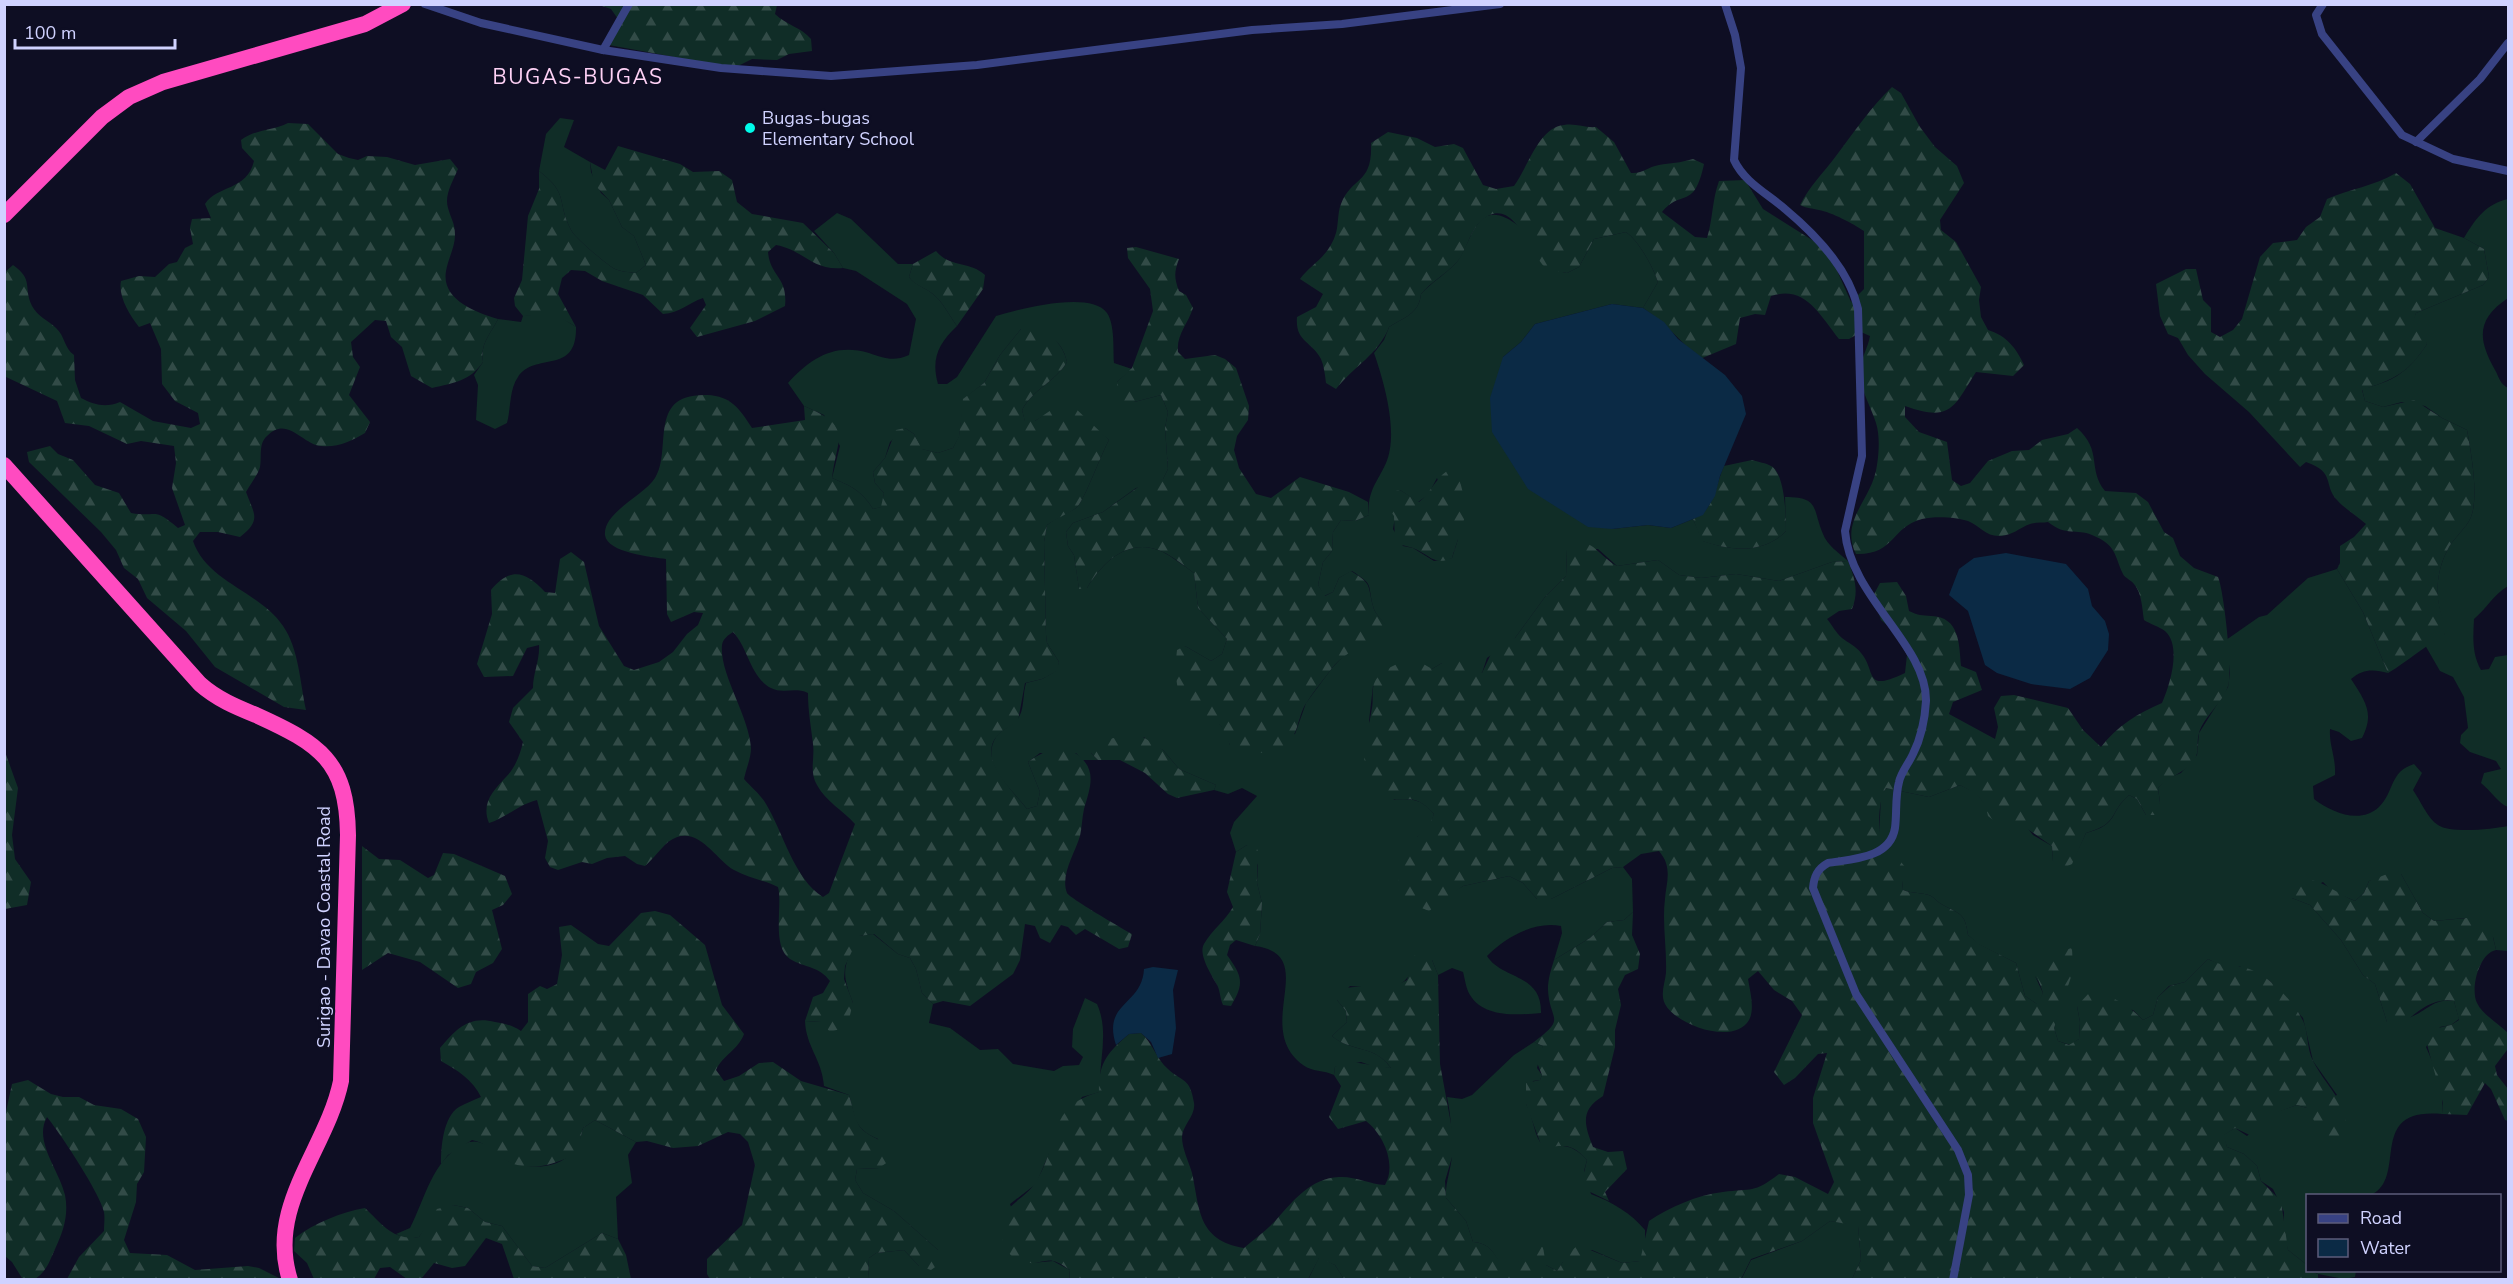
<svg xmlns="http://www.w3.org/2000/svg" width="2513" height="1284" viewBox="0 0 2513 1284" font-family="'Nunito Sans',sans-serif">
<defs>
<pattern id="forest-firs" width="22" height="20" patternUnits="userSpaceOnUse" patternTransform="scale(1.5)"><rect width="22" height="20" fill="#102d27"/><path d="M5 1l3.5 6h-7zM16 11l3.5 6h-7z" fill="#324b47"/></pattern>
</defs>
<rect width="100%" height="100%" fill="#0e0e23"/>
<!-- grass -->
<g fill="#102d27" fill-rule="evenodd">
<path d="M560,118L574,120L564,147L590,162L591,172L601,193L609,200L622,227L634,236L646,265L636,273C628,272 620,272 613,268C605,263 575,238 571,230C556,201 570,195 539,171L546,134Z"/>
<path d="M2508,199V298C2477,319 2477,338 2495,370C2499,377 2500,384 2508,388V586C2492,596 2488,607 2474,619C2473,638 2472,654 2481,670L2489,669L2495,657L2508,655V807C2498,803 2491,791 2481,783L2484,773L2501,769L2496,761L2470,752L2460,743L2461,735L2468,728L2464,697L2453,677L2440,671L2425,645L2444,635L2446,626C2434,604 2435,574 2447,551C2452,539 2466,529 2471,517C2479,496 2471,452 2467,430L2442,418L2425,406L2402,402L2383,407L2365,401L2362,389C2395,381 2408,372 2427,344L2412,323L2416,313L2483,285L2489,277L2484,249L2464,238C2476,218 2486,204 2508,199Z"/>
<path d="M837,213L851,219L898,264H913L909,277C916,286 925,287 933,294C943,302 949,315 957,326C938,344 931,359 938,384H947L957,377L996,316C1019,309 1091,290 1107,313C1115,325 1113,348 1114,363L1132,369L1117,382L1134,402L1161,395L1168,412L1165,428L1168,469L1163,479L1136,488L1103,512L1073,523L1066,532L1068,546L1074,555L1079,588H1087C1103,561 1130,536 1163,552C1174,558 1184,566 1194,573L1198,608L1227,639L1222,654L1211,661L1185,646C1167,681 1182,690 1203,719C1221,719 1225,729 1230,745L1295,734L1306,703L1332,668L1349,650L1363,644L1386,626C1382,620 1374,613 1373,606C1367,584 1375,586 1352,571L1339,578L1333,592L1324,596L1318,585L1323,562L1332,551L1333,532L1341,520L1355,521L1369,515C1367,491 1377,483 1386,463C1399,433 1384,382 1374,353L1384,340L1389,327C1404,317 1419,314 1421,294C1431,283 1444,275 1455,264C1470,249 1474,202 1506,218C1515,222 1524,230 1529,240C1541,263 1540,267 1567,273L1579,267L1594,239L1626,232C1639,241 1653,267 1658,282L1643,308L1612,304L1535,324L1521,342L1503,357L1612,529L1648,525L1671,528L1693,519L1703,541C1731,551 1764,554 1786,531L1785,497C1820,497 1812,508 1823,534C1827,545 1839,553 1848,561L1832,562L1779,581L1736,574L1701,578L1679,575L1658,560L1617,566L1598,549L1567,550L1566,576L1545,597L1515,638L1487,658L1482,673L1442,663L1432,669L1373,686L1369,721L1394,800C1413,798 1421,799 1434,814L1430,826L1417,837L1445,897L1463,886L1509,876L1523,883L1537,899H1551L1612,868L1623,867L1632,879L1633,912L1624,920L1607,922L1590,938L1554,960L1562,933L1561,926C1534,921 1506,937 1487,956C1502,980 1542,973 1541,1013C1517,1015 1484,1018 1470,995C1466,989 1465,979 1463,972L1452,968L1438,975L1432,960L1411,971C1402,995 1371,987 1350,986L1337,1000L1346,1011L1347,1022L1332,1036C1354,1054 1373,1043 1391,1068L1375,1067L1361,1062L1335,1067L1334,1075C1324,1070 1312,1072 1303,1065C1251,1027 1322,955 1255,946L1260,934L1262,903L1257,883L1258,865L1247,845L1236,852L1230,833L1234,822L1257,796L1242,788L1228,794L1214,790L1216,785L1179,769L1163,750L1152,745L1144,737L1122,738L1091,753L1098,760H1082L1076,753H1040L1028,762L1040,792L1037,806L1027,809C1013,790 979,764 996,737C1002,728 1015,726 1020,715C1024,707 1023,693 1026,683L1042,679L1056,671L1059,662L1047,643L1046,635L1044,542L1047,525C1056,518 1066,514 1076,508C1084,502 1101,454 1109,440L1093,427L1045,415L1035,421L1025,422L1022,410C1033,389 1055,382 1067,362C1061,336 1045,334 1021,329L1000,355L984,383L964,399L959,437L953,448L938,453L921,449L914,434L905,428L890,442L885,458L873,472L875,483L884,493L882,507L873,509C862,491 851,486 832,478L840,446L824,415L804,406L788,383C811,358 834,343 869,353C884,358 893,362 909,355L916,319L907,304L856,271L843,268L834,253L814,231ZM1437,478L1458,539L1452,558L1434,561L1413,548L1403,546L1393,529L1400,490L1418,502L1428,495Z"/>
<path d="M548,313L559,316L576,327C577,376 535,351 518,377C509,390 511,409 507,423L495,429L476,420L478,385L474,375L483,362C480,343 490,335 498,319L521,322L523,316Z"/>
<path d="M2337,569L2363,612L2388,673C2373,669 2363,669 2351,679C2365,701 2375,713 2362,738L2351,741L2339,732L2330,729C2329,746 2336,757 2335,775L2313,786L2314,799C2331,812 2360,825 2379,807C2395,791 2389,772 2414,764L2422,773L2413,790C2420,800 2428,819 2438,825C2451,834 2493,829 2508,826V951L2496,950L2493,937L2465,918L2434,921L2423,913L2401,874L2369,881L2364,893L2355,901L2332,891L2323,882L2292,898L2310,905L2341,940L2363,975L2375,984L2387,1022C2395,1021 2404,1020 2411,1017C2428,1010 2434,998 2454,1001L2459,1019L2451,1025L2440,1027L2426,1047C2435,1067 2445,1092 2442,1114C2365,1107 2409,1177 2371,1195L2308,1196L2307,1265L2288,1250L2283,1232L2284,1212L2273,1189L2261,1181L2257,1166L2244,1154L2227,1147L2223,1135L2235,1128L2247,1136L2270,1114L2297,1105L2307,1108L2337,1095L2313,1061L2303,1018L2270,981L2239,966L2224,967L2208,959L2185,982L2169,986L2158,997L2153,1015L2143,1020L2133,1010L2077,1006L2080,1022L2079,1039L2070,1045L2058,1041L2054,1028L2058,1013L2035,976L2043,993L2038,1005L2025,996L2016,963L1978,944L1968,935C1965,913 1961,915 1943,905C1938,903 1935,898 1931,896C1923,892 1912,894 1903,890L1902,881L1883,849L1879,837L1881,796L1886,788L1929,797L1960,785L1976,793L1986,805L2010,821L2025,825L2033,835L2052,846L2053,861L2071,864L2086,833C2120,824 2108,813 2129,795L2137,799L2146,815L2160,803L2158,788L2166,779L2181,773L2197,755L2199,733L2228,687L2230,673L2226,640L2259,617L2267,615L2308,578Z"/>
<path d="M873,934L898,954L910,958L916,969L922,993L933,1004L929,1023L950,1028L980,1050L998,1049L1013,1064L1054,1071L1063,1066L1079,1065L1083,1057L1072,1047L1073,1029L1085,998L1097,1004C1110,1033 1098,1063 1100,1092L1082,1097L1051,1149L1036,1184L1010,1204L1031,1263L1053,1261L1070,1270L1069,1279H868L869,1258L876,1253L904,1250L919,1266L938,1250L894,1211L863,1193L855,1180L857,1169L879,1168L878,1139C853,1128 856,1119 849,1095L824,1086C822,1059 806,1047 805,1021L821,1022L853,1003C840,970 844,967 858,936Z"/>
<path d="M1534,1042L1543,1046L1537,1068L1542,1075L1540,1080L1533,1081L1526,1104C1533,1116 1533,1130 1540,1142C1560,1149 1569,1140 1587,1160L1584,1171L1591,1194C1612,1202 1631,1213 1645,1230V1247L1641,1261L1622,1263L1592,1250L1563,1262L1557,1271L1546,1265L1524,1258L1514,1265H1501C1493,1252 1489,1243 1473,1242L1466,1221L1446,1198C1445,1183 1451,1170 1452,1155C1452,1136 1451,1115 1447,1097L1462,1099L1472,1095L1514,1055Z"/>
<path d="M595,1120L636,1142L628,1155L632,1183L616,1197L618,1239L602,1233L545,1268L532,1266L502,1226L485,1222L468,1208L453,1205L428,1225L419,1237L407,1239L396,1234L410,1228C425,1199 432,1160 464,1144C486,1133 497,1160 516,1164C549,1172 577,1162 583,1128Z"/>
<polygon points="1830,1221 1858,1225 1861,1260 1852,1279 1741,1280 1751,1260 1802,1241"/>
<polygon points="1319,1257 1335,1265 1344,1279 1308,1280"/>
<polygon points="2314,1271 2356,1271 2355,1277 2344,1279 2318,1274"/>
</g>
<!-- forest -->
<g fill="url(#forest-firs)" fill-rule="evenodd">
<path d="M599,5H777L775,14C786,25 801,27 811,39L812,51L789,54L777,60L752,59L734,68L609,45L618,19L611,9Z"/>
<path d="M1892,87L1901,93L1920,127L1935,147L1957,166L1964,183L1940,220L1941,230L1956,242L1981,287L1979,300L1981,317L1988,330C2007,336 2016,348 2024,365L2013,376L1976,372C1954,406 1952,423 1905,406V417L1919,432L1947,442L1952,480L1961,486L1970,483L1988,461L2012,451L2029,450L2042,440L2068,434L2077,428C2103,451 2087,469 2105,491L2136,493L2148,502L2164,532L2173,538L2180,556L2194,568L2218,577C2224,591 2233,673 2228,686C2222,704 2204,716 2199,733C2196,742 2200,752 2194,760C2184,774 2169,776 2158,788L2160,803L2155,815H2146L2137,799L2129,795C2108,813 2120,823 2086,833L2072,864L2059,870L2053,861L2052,846C2032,834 2022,819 1997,823L1988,816C1985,798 1975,793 1960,785L1929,797L1886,788C1877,803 1878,832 1883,849L1895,855L1906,868L1902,881L1903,890C1912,894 1923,892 1931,896C1935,898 1938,903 1943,905C1961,915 1965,913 1968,935L1979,944L2016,963L2025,996L2037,1004L2043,993L2033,964L2042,956L2072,948L2073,971L2054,1028L2058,1041L2069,1045L2079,1039L2080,1022L2077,1006L2090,992C2112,995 2127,1004 2143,1020L2153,1015L2158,997L2170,986L2185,982L2208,959C2225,967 2223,964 2238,966C2264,970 2289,996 2301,1017C2309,1029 2306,1048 2313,1061C2327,1088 2344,1097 2347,1130L2336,1141L2323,1137L2307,1108L2297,1105L2270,1115L2260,1140L2235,1128L2224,1135L2227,1147L2244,1154L2257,1166L2261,1181L2281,1201L2288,1250L2307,1265L2308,1270L2318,1274V1279H1852L1861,1260L1858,1226L1830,1221L1802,1241L1751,1259L1741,1279H1344L1335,1265L1319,1258L1308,1279L1069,1280L1070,1270C1065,1267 1059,1262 1053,1261C1046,1259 1037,1264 1030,1263C1004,1261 1001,1239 1000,1218C1010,1204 1029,1194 1036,1182C1061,1142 1046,1107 1099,1092C1098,1063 1108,1052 1129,1034L1141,1033C1153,1043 1156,1059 1168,1069C1183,1083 1190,1077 1194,1103C1196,1115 1182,1126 1182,1137C1182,1149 1189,1162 1192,1173C1200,1209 1197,1240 1244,1248C1254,1239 1267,1230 1276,1220C1293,1201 1311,1178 1339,1177C1355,1176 1369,1184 1385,1185C1397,1164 1383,1134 1366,1121L1338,1129L1329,1117L1341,1086L1334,1075L1335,1067L1346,1061L1391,1068C1374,1044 1352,1053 1332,1036L1347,1022L1346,1011L1337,1000L1338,991C1361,981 1385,993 1407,980L1414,956L1422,952L1432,960L1438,975L1440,1064L1453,1135L1452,1157L1445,1181L1446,1198L1466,1221L1473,1242C1489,1243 1493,1252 1502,1265C1517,1265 1523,1260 1531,1247H1543L1546,1265L1557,1271L1568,1254L1578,1245L1622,1263L1640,1261L1649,1221C1670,1207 1697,1195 1723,1192C1752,1188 1753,1194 1779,1174L1795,1177L1828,1194L1834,1182L1813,1123V1098L1827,1053L1818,1054L1795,1078L1784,1085L1774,1072L1802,1015L1792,1001L1774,990L1758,971L1748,979C1750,991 1755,1009 1749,1020C1734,1046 1676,1025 1665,1004C1660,994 1665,983 1666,973C1667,949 1662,923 1665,899C1666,886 1670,876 1666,863C1665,859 1662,855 1659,851L1641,854L1623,867L1612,868L1551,899H1537L1523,883L1509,876L1463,886L1429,911L1400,899C1395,877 1403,855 1417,837C1424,828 1430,826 1434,814C1409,786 1400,810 1382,793C1353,764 1367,742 1372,708C1374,697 1370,686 1378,677C1388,666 1401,662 1415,659L1432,669L1442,663L1461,660L1482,673L1497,641L1515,638L1545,597L1566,576L1567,550L1574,540C1598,544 1598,555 1617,566L1658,560L1679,575L1701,578L1736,574L1779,581L1832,562L1848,561C1855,579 1859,591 1852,609L1839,611L1827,619C1832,625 1836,633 1842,638C1848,643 1856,646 1861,653C1877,672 1863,693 1905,673L1907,655L1894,631L1881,620L1873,596L1880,583L1897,582L1906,596L1909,611C1919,616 1921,615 1931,616C1960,617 1959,644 1961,666L1976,672L1982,690L1953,702L1949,714L1995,739L1998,727L1994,708L2001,696L2014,695L2068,708L2083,730L2101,747C2117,726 2138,713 2162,703C2170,685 2182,646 2165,631C2160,627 2150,624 2144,620C2142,608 2142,593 2134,584C2131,580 2125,578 2123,574C2114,555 2117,545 2092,535C2076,528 2067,537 2048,522C2043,523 2035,522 2030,524C2019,528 2013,535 2001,536C1986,537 1980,526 1968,521C1956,517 1935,516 1922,519C1891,527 1895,555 1856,554C1839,520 1873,499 1877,465C1879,453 1880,435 1876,423C1871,407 1862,393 1860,375C1859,361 1868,349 1870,336L1861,332L1849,339H1839C1819,314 1805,285 1771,296L1765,315L1755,314L1740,318L1736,344L1700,359C1680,341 1665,322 1643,308L1658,282C1653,267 1639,241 1626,232L1594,239L1579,267L1567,273C1560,272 1551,271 1545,267C1529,254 1514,192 1481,221C1468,233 1467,252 1455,264C1444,275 1431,282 1421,294C1419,314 1404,317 1389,327C1379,354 1353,367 1336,389L1326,383C1325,375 1324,366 1321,359C1312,341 1295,342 1297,317L1316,307L1323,294L1300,279C1312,263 1327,258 1335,236C1339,226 1337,214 1341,204C1352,176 1373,185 1371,143L1388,132L1417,138L1435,147L1454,144L1463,148L1483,185L1496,189L1514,186C1528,167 1539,127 1564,125C1576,123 1584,128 1596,127L1614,142L1631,173C1643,174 1647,167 1659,165C1671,163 1680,163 1693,159L1704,164C1694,211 1682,188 1662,212L1695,237L1707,238C1713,219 1712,200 1719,181L1745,180L1763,209L1820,245L1831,257L1851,302L1864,289V231C1854,224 1831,212 1819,210C1812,208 1808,209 1800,205C1809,187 1824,172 1836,156C1854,132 1870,108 1892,87Z"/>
<path d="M288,123L308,124L338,154L349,158L358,160L367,156L387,157L415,165L450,159L458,169C453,181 444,195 448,208C451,219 455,223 455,235C455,247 448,259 446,271C441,299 474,312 498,319C490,335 480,343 483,362C470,381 454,383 432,388L411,376L402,347L391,337L386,321L375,320L351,342L353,357L360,367L349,395L370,422L365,433C352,441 337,448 321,446C302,444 287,415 267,436C258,444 262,457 260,467C258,475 250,484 246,492C254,514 262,520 240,537L218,532H200L193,541C207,582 259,591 283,626C299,649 300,683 306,710L284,707L215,667L186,631L147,598L138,579L124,568L116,550L101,532L29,462L27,452L50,446L58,454L73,460L95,485L119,493L131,513C159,518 152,506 178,528L185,525L172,488L176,463L174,446L141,441L127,444L89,426L65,423L57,401L4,376L5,272L13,265C34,280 23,287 32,306C38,317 48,320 56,328C65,336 64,348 74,355L75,380L81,398C94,405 106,408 120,402L153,421L191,428L200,424L198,413L175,401L162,384L161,349L150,323L139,327C129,314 118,296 121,281L139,276L155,277L169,264L177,262L185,248L193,244L190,228L192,219L211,218L205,204C217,185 247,191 254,161L242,148L241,140C256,129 272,131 288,123Z"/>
<path d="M618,146L680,164L693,172L719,171L732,180L737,202L752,214L803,223L834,253L843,268C812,271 804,250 776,245L768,252C770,277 788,276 785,306L755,321L697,337L690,328L706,305L703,298C688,303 680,313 663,314L643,295L602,281L585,271L571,270L562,278L558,294L576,327C553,312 548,315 523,316L515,306L514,298L522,280L528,216L539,189V171C570,195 556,201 571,230C575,238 605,263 613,268C620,272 628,272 636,273L646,265L634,236L622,227L609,200L594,184L590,162L605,170Z"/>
<path d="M2396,173L2410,184L2435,228L2464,238L2484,249L2489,277L2483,285L2416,313L2413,323L2422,329L2427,344C2408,373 2395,379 2362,390L2365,401L2383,407L2414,400L2442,418L2467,430C2471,453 2479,495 2471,517C2466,529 2452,539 2447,551C2435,574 2434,604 2447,626L2444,636C2424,646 2408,661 2388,673L2363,612L2337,569L2340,563V546L2354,537L2366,524C2357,516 2345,509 2337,500C2323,485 2336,472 2306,462L2300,467L2249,412L2205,374L2188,355L2178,338L2168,334L2160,316L2156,284L2186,269H2196L2203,300L2211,308V332L2220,337L2233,330L2242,319L2260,257L2273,243L2297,240L2306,227L2320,217L2327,199C2350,189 2374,186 2396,173Z"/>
<path d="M1136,247L1179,259C1174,272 1174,278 1179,291L1186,295L1193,308C1188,324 1176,335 1178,352L1185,359L1215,355L1225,359L1236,368L1249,406L1248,420L1237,436L1234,450L1239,468L1256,494L1271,498L1300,477L1349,492L1368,502L1369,515L1355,521L1341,520L1333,532L1332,551L1323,562L1318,585L1325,596L1333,592L1339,578L1351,571C1373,585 1367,584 1373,606C1374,613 1382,620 1387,626C1371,645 1348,648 1332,668C1324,679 1314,691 1307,702C1298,714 1299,734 1287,744C1276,752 1251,755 1237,755C1214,724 1236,725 1190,717C1176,698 1174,673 1177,650L1185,646L1211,661L1222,654L1227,639L1198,608L1194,573C1184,566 1174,557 1163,552C1130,536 1103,561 1087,588L1079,589L1074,555L1068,546L1066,532L1073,523L1103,512L1148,480L1163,479L1168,469L1165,428L1168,412L1161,395L1134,402L1119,403L1117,382L1132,368L1153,311L1150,289L1128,258L1127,248Z"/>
<path d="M936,251C950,268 970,261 985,275L983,289L957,326C949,315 943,302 933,294C925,287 915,286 909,277L913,264Z"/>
<path d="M1038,326C1053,336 1063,345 1067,362C1055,382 1033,389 1022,410L1025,421H1035L1060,404L1074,407L1109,440C1101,454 1084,502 1076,508C1066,515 1057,518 1047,525L1044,542L1046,635L1047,643L1059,662L1057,671L1042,679L1025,683L1018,721C1012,726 1003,729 998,735C976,758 1014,792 1027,809L1037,806L1040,792L1028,762C1038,754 1058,744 1070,750C1099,766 1091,785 1084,809C1082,818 1082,827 1080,836C1075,853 1060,875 1067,893C1068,897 1123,929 1132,934L1128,947L1119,949L1085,929L1076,935L1068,927L1061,925L1050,943L1040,938L1035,926L1025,924L1020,960L1013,974L970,1006L943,1001L933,1004L922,993L916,969L910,958L898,954L874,934L859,936L845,966L844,979L853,1003L847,1027L830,1032L821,1022L805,1021L813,997L823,993L830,981C819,966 805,968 790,959C771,946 783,905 778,887C764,880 748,878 734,870C714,858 696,821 668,842C662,847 653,859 645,866L637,864L625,856L607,858L592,864L582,862L558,870L550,867L545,858L548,841L537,800C518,805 507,817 489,823C481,803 493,791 506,777C515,768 520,755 523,742L509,722L513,708L533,688C533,673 540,660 539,645L527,648L513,676L484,677L477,664L492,614L491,590C511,566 526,572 545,592L555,593L560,559L571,552L584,562L599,626L624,666L634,670L659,662L673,652L687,634L698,625L703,613L694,612L671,622L667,614L666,559C653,557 607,553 605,535C603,512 645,495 655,478C673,450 646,393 707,395C731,396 740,409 752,428L805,420L804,406C854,427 837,436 832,478C851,486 862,491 873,509L881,507L884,493L875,483L873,472L885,458L896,430L905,428L914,434L922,449L938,453L953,448L959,436L963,399L984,383L1000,355L1021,329ZM733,632C748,647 750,677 771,688C782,694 796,687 808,693C808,711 811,726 813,744C815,757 809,772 817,785C826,802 843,810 855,824L829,893L823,897C794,879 783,832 766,804C761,795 751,787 744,779C746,769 751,758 751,748C749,716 719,673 722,645C723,639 728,635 733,632Z"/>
<path d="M1752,460C1758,462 1766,463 1771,466C1785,473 1786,516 1786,531C1764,554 1731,551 1702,541L1693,519C1715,510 1715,486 1724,466Z"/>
<path d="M1447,471L1458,475C1471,517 1464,518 1452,558C1434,566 1430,555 1413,548C1407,546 1401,545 1395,543L1394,516L1385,503L1391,492L1400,490L1419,502C1431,493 1434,480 1447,471Z"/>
<path d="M1134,731L1163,750L1179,769L1216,785L1214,790L1177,798L1168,794L1145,773L1120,760H1098L1091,753L1094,744C1107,737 1121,739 1134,731Z"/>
<polygon points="4,749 18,788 12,835 15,859 31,882 27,905 5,909"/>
<path d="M1247,845L1258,850L1257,883L1262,903L1260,934L1255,946L1236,940L1230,945L1227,955C1242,976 1245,983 1231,1006L1223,1005C1220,999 1220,988 1216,983C1211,974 1198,954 1204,944C1212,930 1225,921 1233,907L1227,892L1236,852Z"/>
<polygon points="362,846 379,859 400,860 428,878 434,875 443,853 454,854 505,876 512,894 503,905 492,910 502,949 493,963 476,972 471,984 458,988 420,962 388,953 362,970"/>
<path d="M2395,871L2401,874L2423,913L2434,921L2478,917L2490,925L2496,950C2479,953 2470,989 2477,1003C2482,1014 2499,1024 2508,1033L2507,1050L2495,1066L2497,1075L2508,1089V1121L2505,1120L2491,1089L2485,1083L2467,1115L2442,1114L2443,1103L2425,1037L2429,1030L2451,1025L2459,1020L2454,1001C2432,997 2416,1013 2400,1026L2387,1022L2375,984L2363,975L2341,940L2310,905L2292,898L2291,892L2311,880C2327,883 2339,895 2355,901L2364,893L2369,881Z"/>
<path d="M655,911L670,915L705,945L722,1005L744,1034C738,1050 723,1055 716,1070L724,1081L739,1076L759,1063L773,1062L801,1081L849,1095C860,1134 856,1127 892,1147V1159L879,1168L857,1169L855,1180L863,1193L894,1211L938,1250L942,1262L931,1270L919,1266L904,1250L876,1253L869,1258L868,1279H710L707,1274V1259L742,1225L755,1165L748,1142L740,1134L728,1132L698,1146L673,1148L647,1141L636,1142L595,1120L583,1128L577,1153C553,1166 524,1174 500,1157C489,1149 486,1143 472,1140L448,1155L441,1164C441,1147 443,1117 459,1107C466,1103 474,1100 481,1097C473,1080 457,1070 441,1061L440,1048C456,1029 469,1015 495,1022C506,1024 512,1025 521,1031L528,1022V994L540,986L547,989L557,984L562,955L559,927L571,925L598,944L609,946L641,913Z"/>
<path d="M1633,912L1632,935L1640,954L1638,969L1625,975L1618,989L1621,1005L1615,1030V1047L1603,1096C1580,1110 1584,1124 1593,1147L1608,1152L1623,1151L1627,1169L1605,1192L1609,1201L1584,1189L1582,1181L1587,1160C1571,1142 1565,1146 1545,1147L1540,1142L1526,1104V1083L1540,1080L1542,1075L1536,1060L1543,1046L1534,1042C1568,1017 1549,1021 1548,989C1548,979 1551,970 1554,960L1590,938L1607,922L1624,920Z"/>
<path d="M28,1080L51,1094L63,1097H79L94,1105L121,1109L138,1119L146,1137L144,1172L137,1184L136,1202L124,1240L130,1253L167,1255L195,1270L248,1266L259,1268L281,1279H67L79,1257L104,1231C104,1225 105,1218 104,1212C100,1193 60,1133 47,1117C33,1141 60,1171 65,1195C69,1215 63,1232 55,1249C49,1262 47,1271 35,1279L22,1278L12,1262L5,1256L4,1121L12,1084Z"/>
<path d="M453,1205L468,1208L485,1222L502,1226L532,1266L545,1268L602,1233L618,1239L626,1255L631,1279H514L502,1244L486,1238L465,1266L452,1268L434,1263L421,1279H407L390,1267L380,1268L374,1279H314L307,1263L294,1251L295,1238C314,1223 342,1212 365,1208C382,1224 393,1241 419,1237L437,1209Z"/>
</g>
<!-- water -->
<g fill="#0b2a45">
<polygon points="1612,304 1643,308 1664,322 1678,339 1725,375 1742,396 1746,414 1720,476 1715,496 1703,515 1671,528 1648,525 1612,529 1588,527 1528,489 1492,432 1490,398 1503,357 1521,342 1535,324"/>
<polygon points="2006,553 2066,564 2088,589 2092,606 2105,621 2109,634 2108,650 2090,678 2070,689 2031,684 1997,673 1985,665 1968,611 1949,595 1959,569 1974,558"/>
<path d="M1153,967L1178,970L1173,990L1176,1028L1172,1054L1158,1058L1151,1042L1141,1033L1129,1034L1116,1045C1102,1002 1142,1006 1144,969Z"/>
</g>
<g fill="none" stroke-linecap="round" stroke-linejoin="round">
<!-- street -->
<g stroke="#384283" stroke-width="8">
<polyline points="425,4 481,23 603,50 721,68 831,76 977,65 1252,30 1342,24 1500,4"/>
<path d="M1725,4L1735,35L1741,68L1734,160C1744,182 1768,194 1785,209C1815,234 1849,269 1858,309L1862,456L1845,531C1850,597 1927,645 1926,701C1925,719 1921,738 1913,754C1909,763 1901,772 1899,782C1895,797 1897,813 1895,828C1890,859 1851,859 1828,863C1817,869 1814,877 1813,888L1856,994L1958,1150L1968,1175L1969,1195L1953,1280"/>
<polyline points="2323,4 2316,15 2322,34 2402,135 2453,159 2508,171"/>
<polyline points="603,50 629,4"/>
<polyline points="2416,142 2480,79 2508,43"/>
</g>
<!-- highway -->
<g stroke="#ff4bc0" stroke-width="16">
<polyline points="4,215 102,117 129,97 163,82 365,24 403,4"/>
<path d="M4,465L200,684C217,699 236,707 256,715C320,744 347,761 348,835L341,1081C327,1149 266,1206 290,1280"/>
</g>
</g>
<!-- markers -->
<circle fill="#00fbe9" stroke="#0e0e23" stroke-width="2" cx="750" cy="128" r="6"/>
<g text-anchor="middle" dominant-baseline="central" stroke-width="4.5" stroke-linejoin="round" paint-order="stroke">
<!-- poi labels -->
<g font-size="18" fill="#d0d2ff" stroke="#0e0e23" text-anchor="start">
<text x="762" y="118">Bugas-bugas<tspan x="762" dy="21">Elementary School</tspan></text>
</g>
<!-- street labels -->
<g font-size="18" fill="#d0d2ff" stroke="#0e0e23">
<text transform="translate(324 927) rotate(-90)">Surigao - Davao Coastal Road</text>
</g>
<!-- quarter labels -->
<g font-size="21" letter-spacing="1.5" fill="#ffd2f6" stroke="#0e0e23">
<text x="578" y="77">BUGAS-BUGAS</text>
</g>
</g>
<!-- border -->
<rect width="2513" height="1284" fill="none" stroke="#d0d2ff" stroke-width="12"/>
<!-- legend -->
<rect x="2306" y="1194" width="195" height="78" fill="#0e0e23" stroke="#5c5c7b" stroke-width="1.5"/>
<rect x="2318" y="1214" width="30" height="9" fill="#384283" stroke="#5c5c7b" stroke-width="1.5"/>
<text x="2360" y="1224" font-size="18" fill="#d0d2ff">Road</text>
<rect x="2318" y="1239" width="30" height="18" fill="#0b2a45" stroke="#5c5c7b" stroke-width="1.5"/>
<text x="2360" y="1254" font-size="18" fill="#d0d2ff">Water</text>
<!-- scale -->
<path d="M15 39v9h160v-9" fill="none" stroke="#d0d2ff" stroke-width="3"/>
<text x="24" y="39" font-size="18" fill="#d0d2ff" stroke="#0e0e23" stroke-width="4.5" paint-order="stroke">100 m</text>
</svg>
